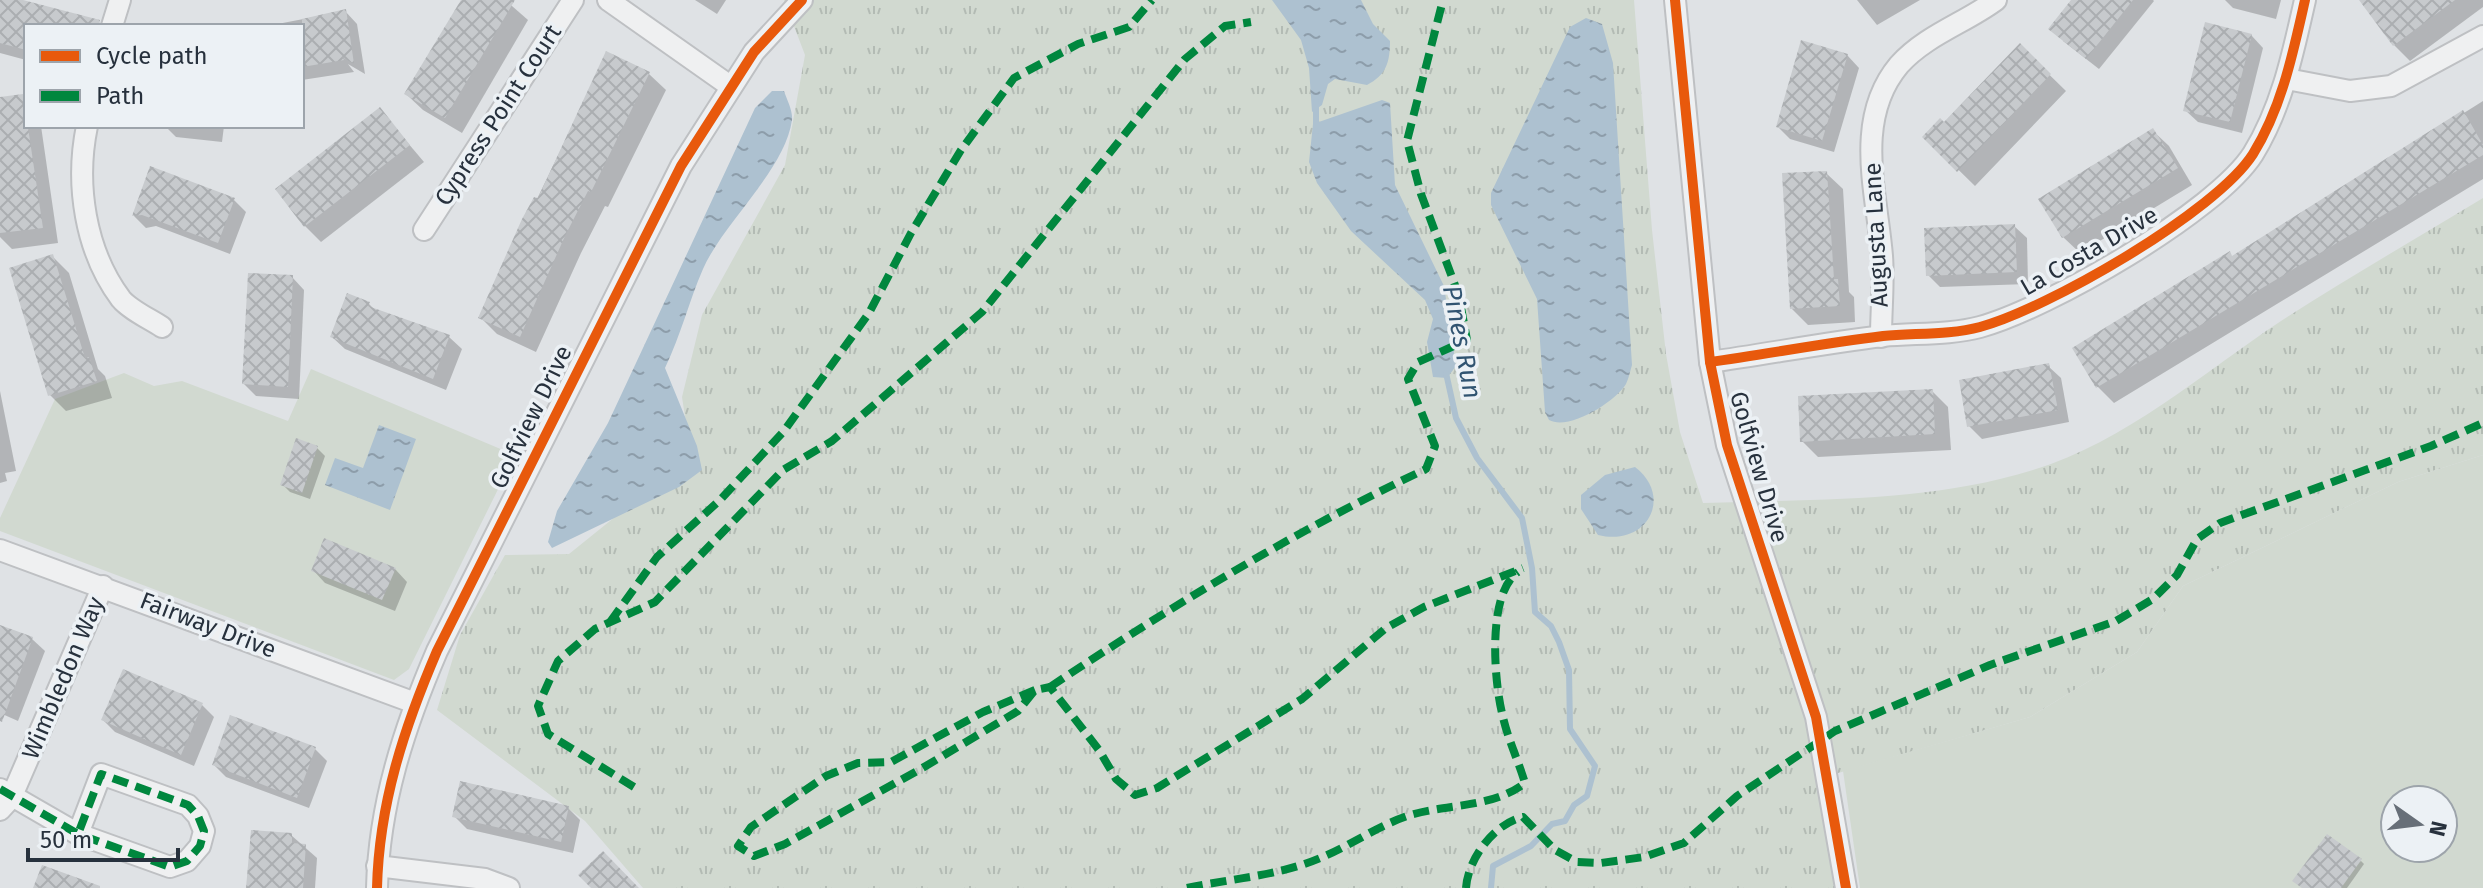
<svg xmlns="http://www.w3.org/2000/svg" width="2483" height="888" viewBox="0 0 2483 888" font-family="'Fira Sans',sans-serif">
<defs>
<pattern id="grass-tufts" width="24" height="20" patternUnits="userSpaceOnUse" patternTransform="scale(2)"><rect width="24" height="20" fill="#d1d9d0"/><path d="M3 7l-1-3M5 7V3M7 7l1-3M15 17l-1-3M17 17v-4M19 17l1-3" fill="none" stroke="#b3bbb4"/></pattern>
<pattern id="water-ripples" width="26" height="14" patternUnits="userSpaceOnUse" patternTransform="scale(2)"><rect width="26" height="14" fill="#adc1d0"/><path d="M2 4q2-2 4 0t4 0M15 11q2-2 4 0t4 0" fill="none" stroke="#8d9daa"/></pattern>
<pattern id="building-cross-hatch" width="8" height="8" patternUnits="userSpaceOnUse" patternTransform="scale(2)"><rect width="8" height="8" fill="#c7cacd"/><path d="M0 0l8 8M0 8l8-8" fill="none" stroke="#abaeb1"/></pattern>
</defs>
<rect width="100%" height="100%" fill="#dfe2e5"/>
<!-- grass -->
<path fill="url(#grass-tufts)" d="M784,0H1634L1652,230L1666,354L1680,432L1703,503C1813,499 1927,503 2033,470C2127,441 2201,374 2281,321C2347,278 2416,239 2483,198V455L2398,482L2183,586L2137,652L2030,717L1828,776L1846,888H643L585,821L437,710L460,635L505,555L569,554L636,500L693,469L682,397L702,315L785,165L805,55Z"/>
<!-- green -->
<g fill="#d1d9d0" fill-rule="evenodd">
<polygon points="311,369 515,455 409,669 394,680 0,531 0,518 55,399 124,373 154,386 182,381 288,421"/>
<path d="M2483,455V888H1860L1843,771L2030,717L2137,652L2183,586L2398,482ZM2395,800H2443V848H2395Z"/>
</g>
<!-- water -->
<g fill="url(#water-ripples)">
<path d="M1272,0H1361L1373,24L1390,41C1390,63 1386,75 1367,85L1335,79L1328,84L1322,105L1312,112L1309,68L1301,40Z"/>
<path d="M1586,18L1602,24L1613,63L1632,365C1630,371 1629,378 1626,384C1615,402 1569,431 1549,420L1545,412L1537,299L1491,205V193L1570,27Z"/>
<path d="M772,91H784C787,100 793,111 792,120C785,170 723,223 703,269C689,301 681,335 665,368L697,446L702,470L679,487L552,548L548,542L557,511L608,423L755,108Z"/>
<polygon points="1382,100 1390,103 1395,185 1444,286 1456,366 1447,378 1433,377 1427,342 1433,319 1425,300 1351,231 1317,183 1309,162 1313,124"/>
<polygon points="379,425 416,439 390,510 325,485 335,458 363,468"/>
<path d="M1635,467C1674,497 1647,547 1598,535L1581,509V495L1605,475Z"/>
</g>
<!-- shadow -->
<g fill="#0003">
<polygon points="0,0 15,0 87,26 26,26 26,60 0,53"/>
<polygon points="463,0 505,0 528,20 462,133 423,110 406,94"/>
<polygon points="695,0 726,0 717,14"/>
<polygon points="1857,0 1920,0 1877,25"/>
<polygon points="2074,0 2153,0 2154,1 2099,69 2063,41"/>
<polygon points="2225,0 2281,0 2276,19 2233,8"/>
<polygon points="2370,0 2483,0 2483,7 2410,61 2394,45"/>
<polygon points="345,11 357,24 365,74 348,64 354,72 302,80 302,26 267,26"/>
<polygon points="2251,35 2263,48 2242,133 2198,122 2185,110"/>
<polygon points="2020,46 2066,91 1975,186 1925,137 1944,125"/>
<polygon points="607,54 649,74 666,90 608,207 605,206 581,253 536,352 497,334 480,317"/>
<polygon points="1847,55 1859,68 1834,152 1790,139 1778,127"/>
<polygon points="22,96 26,100 26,126 41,126 58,243 12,249 0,237 0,99"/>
<polygon points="2483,101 2483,179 2114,403 2098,387 2075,349 2233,258"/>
<polygon points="380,110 424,162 321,242 305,226"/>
<polygon points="165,126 224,126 222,142 176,137"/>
<polygon points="2152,130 2169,146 2192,185 2080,253 2063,237 2040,200"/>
<polygon points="152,169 233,199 246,212 230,254 156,226 146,228 134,216"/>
<polygon points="1826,173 1843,189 1849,292 1854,297 1855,322 1808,325 1792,309"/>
<polygon points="2014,226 2027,238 2028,284 1940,287 1928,275"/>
<polygon points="53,257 69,273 98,369 105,376 112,398 66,411 50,395"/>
<polygon points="292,277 304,290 299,399 256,396 244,384"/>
<polygon points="348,296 369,304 376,311 449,337 462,349 446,390 345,349 332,337"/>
<polygon points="2048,366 2061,378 2069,422 1982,439 1969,426"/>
<polygon points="0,391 16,471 5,473 7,481 0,483"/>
<polygon points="1932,391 1948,407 1951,450 1818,457 1802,441"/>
<polygon points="317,448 325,456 310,499 290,492 282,484"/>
<polygon points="395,569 407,582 395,611 325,583 313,570"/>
<polygon points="0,627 32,639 45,651 18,721 0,713"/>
<polygon points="202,705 214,717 194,766 115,732 103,720"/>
<polygon points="315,749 327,761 309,808 226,777 214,765"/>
<polygon points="568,808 580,820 573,853 467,829 454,816"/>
<polygon points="291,835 317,858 315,888 248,888"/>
<polygon points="2361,861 2364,864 2347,888 2304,888"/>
</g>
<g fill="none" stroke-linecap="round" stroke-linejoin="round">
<!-- stream -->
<g stroke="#adc1d0" stroke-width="6">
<polyline points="1316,102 1316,131"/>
<polyline points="1446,373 1456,418 1477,458 1522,518 1532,568 1535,612 1551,626 1559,642 1569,670 1570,729 1595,766 1587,796 1574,805 1565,821 1552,824 1531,846 1493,866 1491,888"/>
</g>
</g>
<!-- building -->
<g fill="url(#building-cross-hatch)">
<polygon points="0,0 23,0 100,20 99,26 26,26 26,50 0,43"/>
<polygon points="461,0 515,0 445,118 404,94"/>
<polygon points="2071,0 2133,0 2086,59 2048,29"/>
<polygon points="2359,0 2455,0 2393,46"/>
<polygon points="346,9 354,64 342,57 344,60 302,67 302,19"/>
<polygon points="2205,22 2252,34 2230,122 2183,111"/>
<polygon points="1801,40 1848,54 1822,141 1776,127"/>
<polygon points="2020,43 2051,74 1957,172 1922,137 1940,118 1944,122"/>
<polygon points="606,51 650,72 591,192 588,191 565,236 520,337 478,318 522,219 534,197 538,198"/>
<polygon points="23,94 43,228 0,233 0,97"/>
<polygon points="380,107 410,145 304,227 275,189"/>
<polygon points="2463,110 2483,145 2483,155 2096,388 2072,348 2230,251 2232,256"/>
<polygon points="2153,128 2178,168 2062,238 2038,199"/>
<polygon points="150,166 235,198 218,243 142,215 132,216"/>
<polygon points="1827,171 1834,279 1838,279 1840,306 1790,309 1782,173"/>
<polygon points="2015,224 2017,272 1926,276 1924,228"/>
<polygon points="53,254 85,358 89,357 97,381 48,396 9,268"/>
<polygon points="248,273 293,275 288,387 242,384"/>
<polygon points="347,293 370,302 368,306 450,335 433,379 330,337"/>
<polygon points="2049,363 2058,410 1967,427 1959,380"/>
<polygon points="1933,389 1935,434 1800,442 1798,396"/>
<polygon points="296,438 318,446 302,493 280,485"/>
<polygon points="324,538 396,568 382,600 311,571"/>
<polygon points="0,625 33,637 2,722 0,721"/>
<polygon points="123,669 203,703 181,755 101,720"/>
<polygon points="230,715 316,747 297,798 212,765"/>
<polygon points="460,781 569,806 561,842 452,817"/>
<polygon points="251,830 292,833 292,843 306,844 303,888 246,888"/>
<polygon points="2327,834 2362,859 2341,888 2302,888 2292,881"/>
<polygon points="603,851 639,888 591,888 578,875"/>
<polygon points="42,865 100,886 100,888 33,888"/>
</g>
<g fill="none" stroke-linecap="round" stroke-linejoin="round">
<!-- minor casing -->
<g stroke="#bec0c3" stroke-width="24">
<g id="minor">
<polyline points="608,0 730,86"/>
<polyline points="1675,0 1710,362 1727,445 1816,717 1846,888"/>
<polyline points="112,26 120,0"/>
<polyline points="2287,79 2350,91 2391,86 2483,36"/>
<path d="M87,126C75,184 85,251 121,299C130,310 150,319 162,327"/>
<polyline points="424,230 573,0"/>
<path d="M1881,337C1881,310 1884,283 1882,256C1877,193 1853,120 1899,65C1926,35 1965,23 1996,0"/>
<path d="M1710,362C1767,354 1825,343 1883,336C1915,333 1950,335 1980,327C2047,309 2216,212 2253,154C2282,107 2293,53 2305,0"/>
<polyline points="0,550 415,703"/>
<polyline points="0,789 78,834 170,867 187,861 200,846 204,831 198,816 188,805 101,774 78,834"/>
<polyline points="0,810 11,798 103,586"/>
<polyline points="377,866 485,879 509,888"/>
<path d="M377,888C379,804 404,728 437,651L681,166L754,52L802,0"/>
</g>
</g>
<!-- minor -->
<use href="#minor" stroke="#eff0f1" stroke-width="20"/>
<!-- quiet -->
<g stroke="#00873e" stroke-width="8" stroke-dasharray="16 8" stroke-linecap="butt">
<polyline points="610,622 657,557 720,500 784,431 869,313 911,233 961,150 1014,78 1078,44 1129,27 1152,0"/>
<path d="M1050,687C1170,607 1295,531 1426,469L1435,446L1408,379L1418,362L1467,340L1459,296L1421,194L1407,141L1443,0"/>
<polyline points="1035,690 983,712 891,762 858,763 826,776 751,827 738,846 754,856 785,844 919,770 1018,711 1035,690 1050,687 1099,750 1116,779 1135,795 1157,788 1302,699 1386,628 1424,607 1523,568"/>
<polyline points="634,787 548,734 538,706 558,661 595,629 655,602 783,470 832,441 982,312 1185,59 1225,26 1251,22"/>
<polyline points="0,789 78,834 170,867 187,861 200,846 204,831 198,816 188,805 101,774 78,834"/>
<path d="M1187,888C1233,878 1281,876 1325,856C1355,843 1382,823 1414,814C1451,804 1494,807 1525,783C1518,760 1507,737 1502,713C1494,680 1487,593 1518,572"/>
<path d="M1466,888C1468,858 1495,823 1523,817L1555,850L1577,862L1601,863L1644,857L1684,843L1737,796L1835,731L1990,665L2116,621L2153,599L2177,575L2197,539L2220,523L2431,446L2483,423"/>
</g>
<!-- cycleway casing -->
<g stroke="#ecf1f5" stroke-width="15">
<g id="cycleway">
<polyline points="1675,0 1710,362 1727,445 1816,717 1846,888"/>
<path d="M1710,362C1767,354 1825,343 1883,336C1915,333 1950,335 1980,327C2047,309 2216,212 2253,154C2282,107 2293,53 2305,0"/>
<path d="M377,888C379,804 404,728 437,651L681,166L754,52L802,0"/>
</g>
</g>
<!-- cycleway -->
<use href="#cycleway" stroke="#e8590c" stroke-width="10"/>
</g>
<g text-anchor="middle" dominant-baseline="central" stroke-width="7" stroke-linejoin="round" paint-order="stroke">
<!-- street labels -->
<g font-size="24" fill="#27313d" stroke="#ecf1f5">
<text transform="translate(498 115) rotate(-57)">Cypress Point Court</text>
<text transform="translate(1876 235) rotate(-93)">Augusta Lane</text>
<text transform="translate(2089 251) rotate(-30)">La Costa Drive</text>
<text transform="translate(531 417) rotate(-64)">Golfview Drive</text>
<text transform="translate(1759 467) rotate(74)">Golfview Drive</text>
<text transform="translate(208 625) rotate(21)">Fairway Drive</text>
<text transform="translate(63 678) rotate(-67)">Wimbledon Way</text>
</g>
<!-- water labels -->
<g font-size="26" font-style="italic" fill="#315471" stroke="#ecf1f5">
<text transform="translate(1462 342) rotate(79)">Pines Run</text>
</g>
</g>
<!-- legend -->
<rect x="24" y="24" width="280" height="104" fill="#ecf1f5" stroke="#9da4ab" stroke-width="2"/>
<rect x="40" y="50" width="40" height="12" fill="#e8590c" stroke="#9da4ab" stroke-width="2"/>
<text x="96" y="64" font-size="24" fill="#27313d">Cycle path</text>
<rect x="40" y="90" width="40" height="12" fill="#00873e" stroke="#9da4ab" stroke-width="2"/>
<text x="96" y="104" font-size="24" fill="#27313d">Path</text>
<!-- north arrow -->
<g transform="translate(2419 824) rotate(104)"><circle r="38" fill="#ecf1f5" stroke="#9da4ab" stroke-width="2"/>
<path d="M0-6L14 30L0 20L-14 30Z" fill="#676f78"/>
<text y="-12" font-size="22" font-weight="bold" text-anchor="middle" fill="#27313d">N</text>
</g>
<!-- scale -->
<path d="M28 848v12h150v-12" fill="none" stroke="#27313d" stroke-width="4"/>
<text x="40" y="848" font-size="24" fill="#27313d" stroke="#ecf1f5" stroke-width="6" paint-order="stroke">50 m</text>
</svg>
